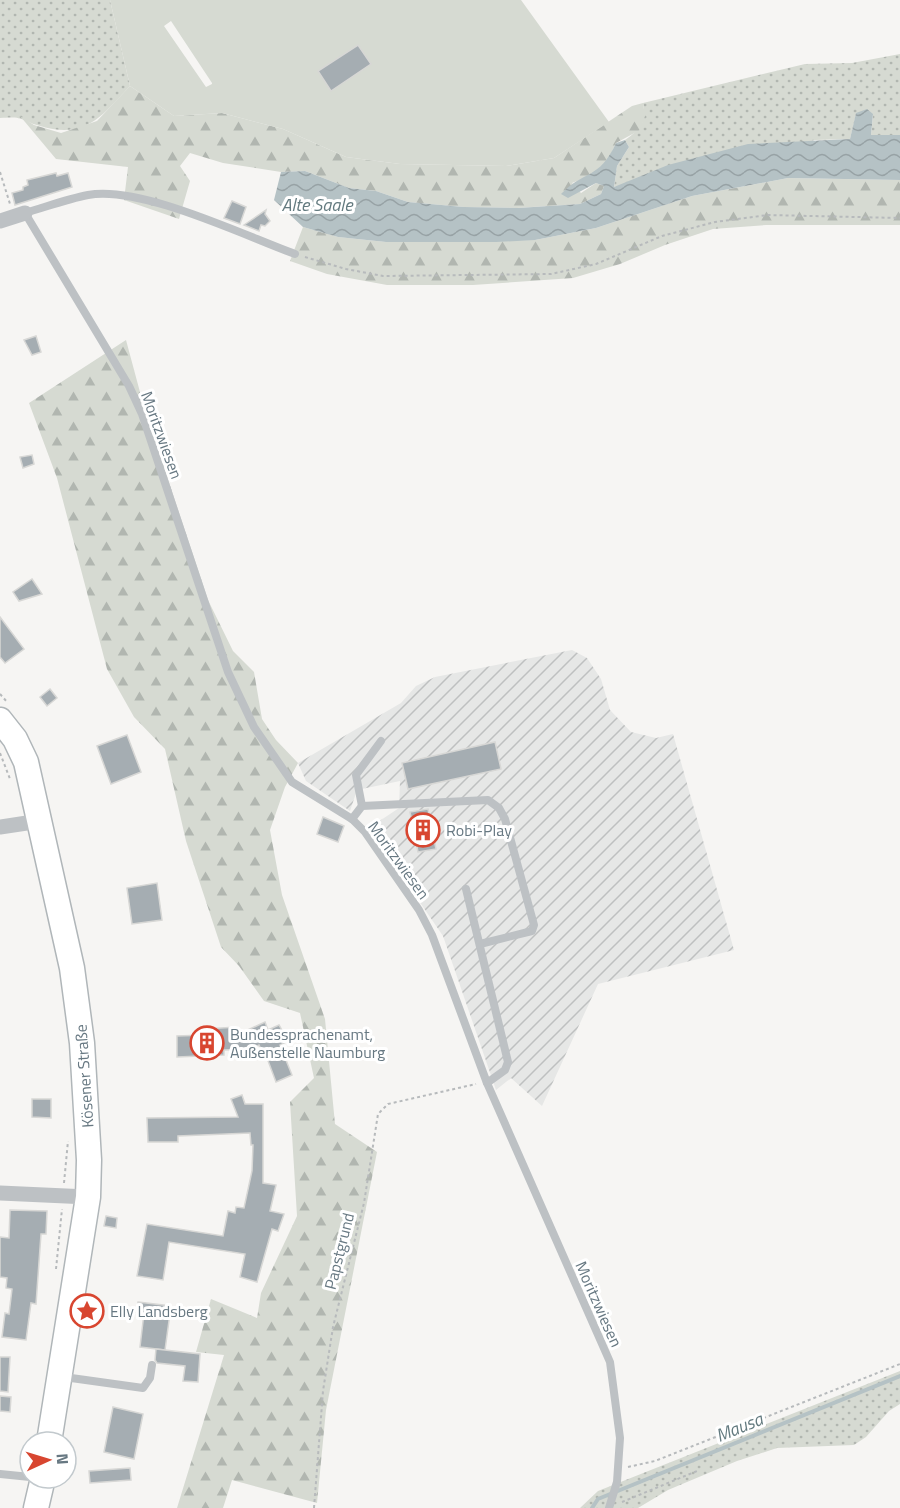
<svg xmlns="http://www.w3.org/2000/svg" width="900" height="1508" viewBox="0 0 900 1508" font-family="'Titillium Web',sans-serif">
<defs>
<pattern id="industrial-furrows" width="10" height="10" patternUnits="userSpaceOnUse" patternTransform="scale(1.5)"><rect width="10" height="10" fill="#e6e7e6"/><path d="M-1 1l2-2M0 10L10 0M9 11l2-2" fill="none" stroke="#bec0c0"/></pattern>
<pattern id="grass-dots" width="8" height="8" patternUnits="userSpaceOnUse" patternTransform="scale(1.5)"><rect width="8" height="8" fill="#d6dad2"/><path d="M2 2h.1M6 6h.1" fill="none" stroke="#b1b6b0" stroke-width="1.8" stroke-linecap="round"/></pattern>
<pattern id="forest-firs" width="22" height="20" patternUnits="userSpaceOnUse" patternTransform="scale(1.5)"><rect width="22" height="20" fill="#d6dad2"/><path d="M5 1l3.5 6h-7zM16 11l3.5 6h-7z" fill="#b1b6b0"/></pattern>
<pattern id="water-waves" width="16" height="10" patternUnits="userSpaceOnUse" patternTransform="scale(1.5)"><rect width="16" height="10" fill="#b5c2c5"/><path d="M0 5q4-4 8 0t8 0" fill="none" stroke="#97a2a5"/></pattern>
</defs>
<rect width="100%" height="100%" fill="#f6f5f3"/>
<!-- industrial -->
<polygon fill="url(#industrial-furrows)" points="572,650 587,658 601,679 610,710 631,732 656,738 673,734 734,950 598,984 542,1106 511,1078 496,1090 443,936 369,828 399,808 400,781 357,790 350,811 306,781 298,763 401,703 416,686 435,677"/>
<!-- grass -->
<g fill="url(#grass-dots)">
<path d="M0,0H110L130,86C102,116 85,140 40,126C19,120 25,116 0,118Z"/>
<path d="M900,54V135H871L873,115L856,114L850,139L815,140L614,187L617,166L629,147L625,140C641,129 646,123 643,103L805,64L852,63Z"/>
<polygon points="900,1371 900,1404 889,1411 866,1437 854,1445 777,1448 737,1461 668,1490 638,1508 580,1508 598,1491"/>
</g>
<!-- forest -->
<g fill="url(#forest-firs)">
<polygon points="130,86 174,116 222,113 283,129 346,157 400,164 506,166 554,158 632,106 643,103 645,116 640,130 616,143 608,160 592,175 572,183 581,193 596,183 604,186 601,194 580,204 517,208 464,207 408,202 376,191 349,188 305,171 281,172 223,163 190,153 180,166 190,181 179,219 124,200 128,167 56,159 20,116 34,125 61,133 97,121"/>
<polygon points="788,178 900,180 900,225 766,225 713,229 665,245 620,264 573,278 473,285 387,285 327,274 290,261 303,227 338,237 386,242 535,240 596,228 692,196"/>
<polygon points="126,340 144,407 208,600 233,651 254,672 262,719 276,740 298,763 285,787 270,830 282,895 325,1019 335,1124 377,1152 326,1410 317,1503 232,1480 223,1508 177,1508 224,1355 196,1352 211,1299 257,1318 261,1293 297,1216 290,1102 314,1078 300,1013 264,1001 239,966 221,947 186,841 165,749 134,717 107,669 57,478 29,403"/>
</g>
<!-- pitch -->
<path fill="#d6dad2" fill-rule="evenodd" d="M110,0H521L609,122L554,158L506,166L400,164L346,157L283,129L222,113L174,116L130,86ZM171,21L212,83V84L206,87L164,26ZM358,45L371,64L318,71Z"/>
<!-- water -->
<path fill="url(#water-waves)" d="M867,109L873,114L871,135H900V180L788,178L692,196L596,228L535,240L496,242H386L338,237L303,227L274,200L281,172L305,171L349,188L376,191L408,202L464,207L518,208L580,204L601,194L604,186L596,183L568,198L561,194C584,170 599,180 616,143L625,140L629,147L617,166L614,187L668,165L748,144L850,139L856,113Z"/>
<g fill="none" stroke-linecap="round" stroke-linejoin="round">
<!-- stream -->
<polyline stroke="#b5c2c5" stroke-width="4" points="592,1508 598,1499 900,1376"/>
</g>
<!-- building -->
<g fill="#a5adb2" stroke="#d7d7d5" stroke-width="1.5">
<polygon points="358,45 371,64 331,91 318,71"/>
<polygon points="56,173 57,176 68,173 72,187 15,205 12,193 23,190 23,187 28,185 27,180"/>
<polygon points="232,201 246,207 240,224 224,218"/>
<polygon points="266,210 265,214 270,221 265,226 261,225 259,231 244,225"/>
<polygon points="36,336 41,352 32,355 24,340"/>
<polygon points="32,455 34,464 23,468 20,457"/>
<polygon points="32,579 42,594 19,601 13,592"/>
<polygon points="0,617 24,649 5,663 0,657"/>
<polygon points="50,689 57,698 47,706 40,697"/>
<polygon points="127,735 141,772 111,784 97,746"/>
<polygon points="495,742 501,769 408,789 402,763"/>
<polygon points="428,809 436,849 418,852 410,812"/>
<polygon points="323,817 344,826 338,842 317,834"/>
<polygon points="157,883 162,920 132,924 127,888"/>
<polygon points="265,1022 268,1030 279,1025 288,1041 280,1045 292,1075 276,1082 264,1050 262,1051 259,1045 252,1049 224,1050 224,1055 177,1057 177,1036 206,1035 205,1029 237,1027 237,1035"/>
<polygon points="242,1095 245,1104 263,1104 263,1183 276,1185 270,1211 284,1214 278,1231 272,1229 257,1282 240,1277 245,1254 169,1242 163,1280 137,1276 147,1224 223,1236 228,1211 235,1213 236,1207 244,1208 252,1171 253,1145 251,1145 250,1133 178,1136 178,1142 148,1142 147,1118 238,1117 231,1099"/>
<polygon points="32,1099 51,1099 51,1118 32,1117"/>
<polygon points="10,1210 47,1211 46,1234 41,1234 36,1304 31,1303 26,1340 2,1337 5,1313 9,1314 12,1289 6,1288 7,1278 0,1277 0,1237 9,1238"/>
<polygon points="106,1216 117,1218 116,1228 104,1226"/>
<polygon points="138,1302 171,1306 165,1350 140,1347 144,1313 136,1312"/>
<polygon points="156,1349 200,1354 198,1382 183,1381 185,1366 157,1363 155,1360"/>
<polygon points="0,1357 10,1357 8,1392 0,1391"/>
<polygon points="0,1396 11,1397 10,1412 0,1411"/>
<polygon points="113,1407 143,1414 134,1459 104,1452"/>
<polygon points="130,1468 131,1480 90,1483 89,1471"/>
</g>
<g fill="none" stroke-linecap="round" stroke-linejoin="round">
<!-- primary casing -->
<g stroke="#b0b6b9" stroke-width="27">
<g id="primary">
<polyline points="0,720 15,739 26,762 72,968 82,1043 89,1160 88,1197 49,1442"/>
<polyline points="36,1508 43,1478"/>
</g>
</g>
<!-- path -->
<g stroke="#b7babc" stroke-width="2" stroke-dasharray="3 3" stroke-linecap="butt">
<polyline points="0,172 10,204"/>
<polyline points="305,257 346,269 383,276 551,274 596,264 662,236 715,222 768,215 900,218"/>
<polyline points="0,694 8,703"/>
<polyline points="0,753 10,779"/>
<polyline points="64,1183 68,1141"/>
<polyline points="56,1269 62,1209"/>
<polyline points="26,1466 30,1445"/>
<polyline points="628,1467 655,1461 900,1364"/>
<polyline points="622,1502 697,1471"/>
<polyline points="314,1508 323,1391 333,1327 364,1203 378,1114 388,1104 476,1084"/>
</g>
<!-- service -->
<g stroke="#bdc1c4" stroke-width="8">
<path d="M295,254C243,235 140,185 88,195C67,199 46,207 25,213L129,386L142,414L228,672L254,727L292,782L352,819L365,832L419,910L432,935L487,1083L610,1362L620,1438L617,1482L609,1508"/>
<polyline points="362,806 356,775 381,741"/>
<polyline points="352,819 362,806 488,800 499,808 505,819 534,925 532,931 480,944"/>
<polyline points="466,889 508,1062 505,1070 487,1083"/>
<polyline points="64,1377 143,1388 150,1378 152,1365"/>
<polyline points="0,1474 30,1477"/>
</g>
<!-- minor -->
<g stroke="#bdc1c4" stroke-width="15">
<polyline points="0,221 25,213"/>
<polyline points="0,827 40,821"/>
<polyline points="0,1193 88,1197"/>
</g>
<!-- primary -->
<use href="#primary" stroke="#fff" stroke-width="24"/>
</g>
<!-- icons -->
<defs>
<g id="building-ring" transform="scale(1.725)"><circle r="9.5" fill="#fff" stroke="#d84630" stroke-width="1.5"/><path d="M-4-6H4V6H1V3H-1V6H-4ZM-2.5-4.3h1.7v1.8h-1.7ZM.8-4.3h1.7v1.8H.8ZM-2.5-1h1.7V.8h-1.7ZM.8-1h1.7V.8H.8Z" fill="#d84630"/></g>
<g id="sight-ring" transform="scale(1.725)"><circle r="9.5" fill="#fff" stroke="#d84630" stroke-width="1.5"/><path d="M0-6L1.8-2.2L6-1.7L2.9 1.2L3.7 5.4L0 3.3L-3.7 5.4L-2.9 1.2L-6-1.7L-1.8-2.2Z" fill="#d84630"/></g>
</defs>
<g fill-rule="evenodd">
<use href="#building-ring" x="423" y="830"/>
<use href="#building-ring" x="207" y="1043"/>
<use href="#sight-ring" x="87" y="1311"/>
</g>
<g text-anchor="middle" dominant-baseline="central" stroke-width="6" stroke-linejoin="round" paint-order="stroke">
<!-- street labels -->
<g font-size="16" fill="#677882" stroke="#fff">
<text transform="translate(162 435) rotate(70)">Moritzwiesen</text>
<text transform="translate(399 860) rotate(54)">Moritzwiesen</text>
<text transform="translate(84 1076) rotate(-94)">Kösener Straße</text>
<text transform="translate(339 1251) rotate(-76)">Papstgrund</text>
<text transform="translate(599 1304) rotate(66)">Moritzwiesen</text>
</g>
<!-- poi labels -->
<g font-size="16" fill="#677882" stroke="#fff" text-anchor="start">
<text x="446" y="830">Robi-Play</text>
<text x="230" y="1034">Bundessprachenamt,<tspan x="230" dy="18">Außenstelle Naumburg</tspan></text>
<text x="110" y="1311">Elly Landsberg</text>
</g>
<!-- water labels -->
<g font-size="18" font-style="italic" fill="#637a7f" stroke="#fff">
<text x="317" y="204">Alte Saale</text>
<text transform="translate(739 1427) rotate(-22)">Mausa</text>
</g>
</g>
<!-- north arrow -->
<g transform="translate(48 1460) rotate(86)"><circle r="28" fill="#ffffff" stroke="#c2c9cd" stroke-width="1.5"/>
<path d="M0-4.5L10 22L0 15L-10 22Z" fill="#d84630"/>
<text y="-9" font-size="16" font-weight="bold" text-anchor="middle" fill="#677882">N</text>
</g>
</svg>
